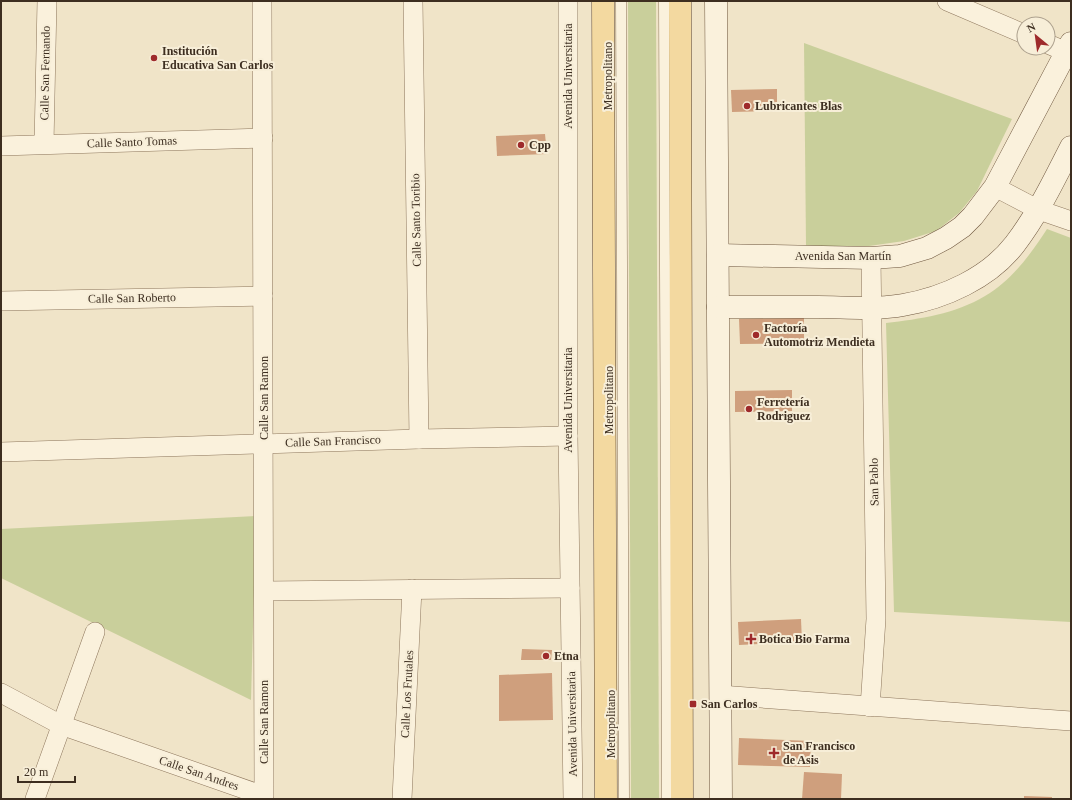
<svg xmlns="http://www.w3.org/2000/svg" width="1072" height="800" viewBox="0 0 1072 800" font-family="Georgia,serif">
<rect width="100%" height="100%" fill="#f0e4c8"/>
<!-- green -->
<g fill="#c9cf9b">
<polygon points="628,1 656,1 659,799 631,799"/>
<polygon points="804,43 1012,119 977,191 959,213 936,231 904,241 869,246 806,246"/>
<path d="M1047,229L1071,238V622L894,612L886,323C920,319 955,314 985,296C1011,281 1031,254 1047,229Z"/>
<polygon points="256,516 251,700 1,578 1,529"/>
</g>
<!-- building -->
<g fill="#cf9f7d">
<polygon points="777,89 777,111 732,112 731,90"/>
<polygon points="545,134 547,154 497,156 496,136"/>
<polygon points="804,318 804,343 740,344 739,319"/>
<polygon points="792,390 792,411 735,412 735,391"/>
<polygon points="801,619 802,642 739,645 738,622"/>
<polygon points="522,649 552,650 551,660 521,660"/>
<polygon points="552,673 553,720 499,721 499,675"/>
<polygon points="739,738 811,741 810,767 738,765"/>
<polygon points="804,772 842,774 841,799 802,799"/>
<polygon points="1024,796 1052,797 1052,799 1024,799"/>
</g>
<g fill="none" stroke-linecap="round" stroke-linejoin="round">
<!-- lane casing -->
<g stroke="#8d765c" stroke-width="11">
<g id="lane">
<polyline points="621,1 624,799"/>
<polyline points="664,1 667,799"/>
</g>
</g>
<!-- street casing -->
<g stroke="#8d765c" stroke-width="20">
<g id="street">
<polyline points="413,1 419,439"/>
<polyline points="568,1 568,436 573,799"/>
<polyline points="947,1 1024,34"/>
<polyline points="1048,44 1071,54"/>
<polyline points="44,144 47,1"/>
<polyline points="1,146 263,138"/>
<polyline points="995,187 1039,210 1071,221"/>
<polyline points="1,301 263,296"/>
<polyline points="1,452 419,439 568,436"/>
<polyline points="264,591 570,588"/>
<polyline points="1,693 61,725 264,796 262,1"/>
<polyline points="720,695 1071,721"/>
<polyline points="870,707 876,619 871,258"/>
<polyline points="35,799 95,632"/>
<polyline points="402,799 412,589"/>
</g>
</g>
<!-- secondary casing -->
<g stroke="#6f573f" stroke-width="23">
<g id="secondary">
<polyline points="716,1 721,799"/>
<polyline points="718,255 871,258 900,256 927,248 946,238 962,227 973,216 995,187 1071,43"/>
<path d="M718,307C751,307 785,307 818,307C845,307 877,310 903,305C944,298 989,278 1015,244C1038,214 1054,180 1071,147"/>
</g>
</g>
<!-- primary casing -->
<g stroke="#5b4430" stroke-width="23">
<g id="primary">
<polyline points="603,1 606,799"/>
<polyline points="680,1 682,799"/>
</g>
</g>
<!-- lane -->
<use href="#lane" stroke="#faf1dc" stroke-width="10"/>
<!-- street -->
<use href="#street" stroke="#faf1dc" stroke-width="19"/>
<!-- secondary -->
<use href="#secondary" stroke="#faf1dc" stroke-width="22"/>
<!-- primary -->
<use href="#primary" stroke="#f3d9a0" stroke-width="22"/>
</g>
<!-- markers -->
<g fill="#9e2a2b" stroke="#f7eed8" stroke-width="1.5">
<circle cx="154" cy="58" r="4"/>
<circle cx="747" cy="106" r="4"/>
<circle cx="521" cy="145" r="4"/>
<circle cx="756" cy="335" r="4"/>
<circle cx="749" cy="409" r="4"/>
<path d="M749 633h4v4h4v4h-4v4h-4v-4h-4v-4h4z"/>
<circle cx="546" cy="656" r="4"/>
<rect x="689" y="700" width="8" height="8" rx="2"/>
<path d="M772 747h4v4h4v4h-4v4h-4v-4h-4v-4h4z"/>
</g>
<g text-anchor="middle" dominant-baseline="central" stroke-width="4" stroke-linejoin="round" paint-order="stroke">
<!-- poi labels -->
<g font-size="12" font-weight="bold" fill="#3d2e20" stroke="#f7eed8" text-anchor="start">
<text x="162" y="51">Institución<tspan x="162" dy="14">Educativa San Carlos</tspan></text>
<text x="755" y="106">Lubricantes Blas</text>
<text x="529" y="145">Cpp</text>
<text x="764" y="328">Factoría<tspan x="764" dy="14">Automotriz Mendieta</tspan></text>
<text x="757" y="402">Ferretería<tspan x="757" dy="14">Rodriguez</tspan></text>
<text x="759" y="639">Botica Bio Farma</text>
<text x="554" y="656">Etna</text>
<text x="701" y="704">San Carlos</text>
<text x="783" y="746">San Francisco<tspan x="783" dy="14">de Asis</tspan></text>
</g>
<!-- street labels -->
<g font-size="12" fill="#3d2e20" stroke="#f7eed8">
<text transform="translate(45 73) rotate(-89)">Calle San Fernando</text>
<text transform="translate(568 76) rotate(-90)">Avenida Universitaria</text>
<text transform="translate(608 76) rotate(-90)">Metropolitano</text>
<text transform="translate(132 142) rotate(-2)">Calle Santo Tomas</text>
<text transform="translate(416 220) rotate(-91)">Calle Santo Toribio</text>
<text x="843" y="256">Avenida San Martín</text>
<text transform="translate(132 298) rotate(-1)">Calle San Roberto</text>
<text transform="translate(264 398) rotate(-90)">Calle San Ramon</text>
<text transform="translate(568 400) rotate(-90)">Avenida Universitaria</text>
<text transform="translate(609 400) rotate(-90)">Metropolitano</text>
<text transform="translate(333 441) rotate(-2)">Calle San Francisco</text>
<text transform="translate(874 482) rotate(-91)">San Pablo</text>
<text transform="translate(407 694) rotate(-87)">Calle Los Frutales</text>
<text transform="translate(264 722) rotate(-90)">Calle San Ramon</text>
<text transform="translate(572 724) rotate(-91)">Avenida Universitaria</text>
<text transform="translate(611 724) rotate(-90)">Metropolitano</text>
<text transform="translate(199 773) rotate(19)">Calle San Andres</text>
</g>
</g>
<!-- border -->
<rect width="1072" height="800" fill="none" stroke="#3d2e20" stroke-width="4"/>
<!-- north arrow -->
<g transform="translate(1036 36) rotate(331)"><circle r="19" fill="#f7eed8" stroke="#ada18e"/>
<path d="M0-3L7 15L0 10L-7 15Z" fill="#9e2a2b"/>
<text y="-6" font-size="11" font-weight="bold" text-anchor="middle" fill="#3d2e20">N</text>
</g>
<!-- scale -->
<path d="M18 776v6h57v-6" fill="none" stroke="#3d2e20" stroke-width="2"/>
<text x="24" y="776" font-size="12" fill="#3d2e20" stroke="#f7eed8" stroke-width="3" paint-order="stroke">20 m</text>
</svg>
